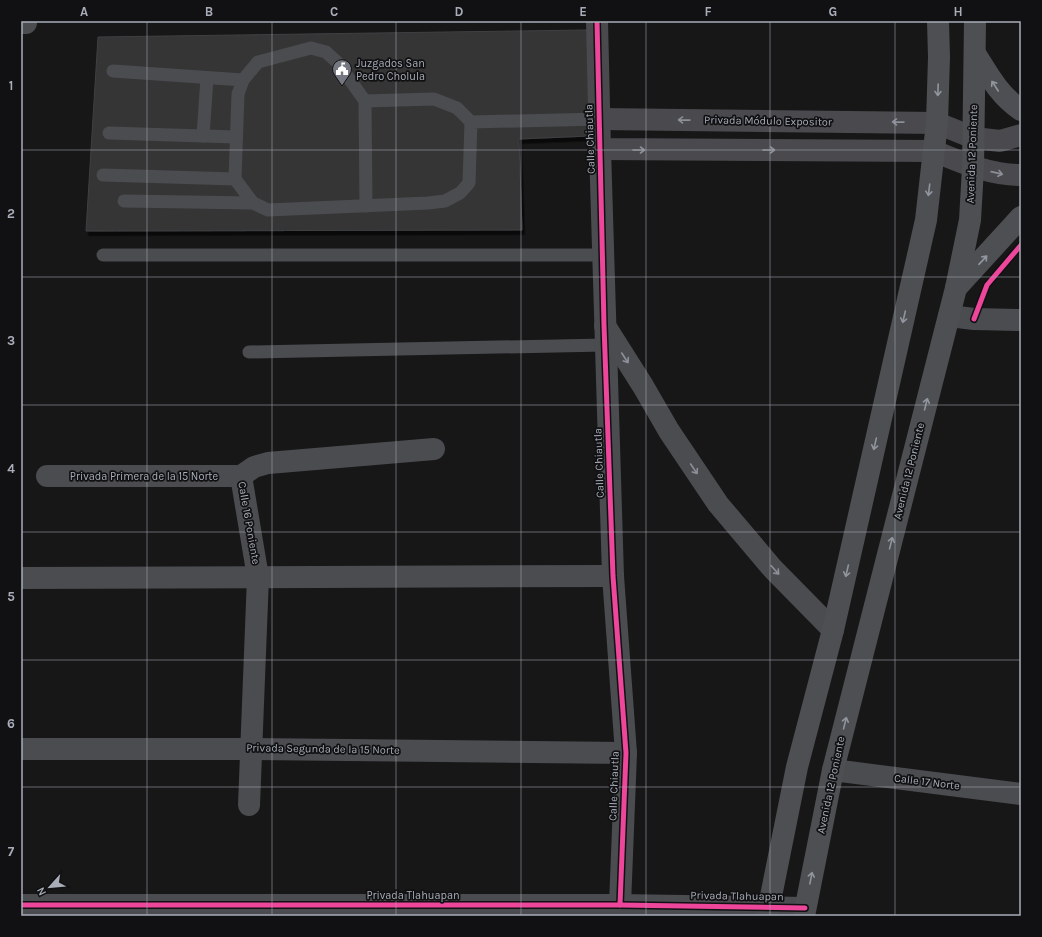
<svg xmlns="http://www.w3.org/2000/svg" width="1042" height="937" viewBox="0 0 1042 937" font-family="Karla,sans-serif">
<defs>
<filter id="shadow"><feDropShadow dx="2.5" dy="4.5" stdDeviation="0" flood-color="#0009"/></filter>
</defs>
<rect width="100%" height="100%" fill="#171717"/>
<!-- building -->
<polygon fill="#353536" stroke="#3f4043" filter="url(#shadow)" points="587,30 590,136 519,139 522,230 86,231 98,37"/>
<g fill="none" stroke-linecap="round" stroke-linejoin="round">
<!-- lane -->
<g stroke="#4b4c50" stroke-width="13">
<polyline points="113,71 243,80"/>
<polyline points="365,101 366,206"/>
<polyline points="109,133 236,137"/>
<polyline points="203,136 207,78"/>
<polyline points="103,175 235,179 253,203 268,210 428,203 445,201 460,193 469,183 471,122 600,119"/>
<polyline points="235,179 238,94 243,80 258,62 311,48 326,52 338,63 365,101 434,99 457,108 471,122"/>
<polyline points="124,201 253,203"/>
<polyline points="103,255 604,255"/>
<polyline points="249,352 605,345"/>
</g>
<!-- street -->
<g stroke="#4b4c50" stroke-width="22">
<polyline points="21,23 26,23"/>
<polyline points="600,149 613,576 626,753 620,905"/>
<polyline points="949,316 974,319 1021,320"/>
<polyline points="605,326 643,386 669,431 718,504 773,569 833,630"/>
<polyline points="47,476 241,476"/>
<polyline points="21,578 613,576"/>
<polyline points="21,749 250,749 626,753"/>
<polyline points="833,770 1021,794"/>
<polyline points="249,805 258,577 241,476 254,467 268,463 434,449"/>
<polyline points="21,905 620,905 805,908"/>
</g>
<!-- secondary -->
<g stroke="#4a4a4e" stroke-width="22">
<path d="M597,21L600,149L934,151C963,163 989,175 1021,175"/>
<polyline points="600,119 937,123 974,138 1000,141 1021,135"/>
</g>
<!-- primary -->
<g stroke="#4d4f52" stroke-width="22">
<path d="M976,55C989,76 1000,96 1021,110"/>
<polyline points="956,288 1021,217"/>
<polyline points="767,916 797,767 833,630 926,220 937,123 939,57 938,21"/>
<polyline points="804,916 833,770 956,288 970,220 973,168 975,21"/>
</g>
<!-- cycleway casing -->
<g stroke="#111113" stroke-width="8">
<g id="cycleway">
<polyline points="597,21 604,325 613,576 626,753 620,905"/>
<polyline points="974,319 987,285 1021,245"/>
<polyline points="21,905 620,905 805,908"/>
</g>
</g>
<!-- cycleway -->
<use href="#cycleway" stroke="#ed469a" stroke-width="5"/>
</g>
<!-- one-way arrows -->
<defs><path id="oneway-shaft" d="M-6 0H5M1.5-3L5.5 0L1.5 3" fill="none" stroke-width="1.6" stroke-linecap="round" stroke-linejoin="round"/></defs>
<g stroke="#91969e">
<use href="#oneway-shaft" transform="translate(995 86) rotate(-123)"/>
<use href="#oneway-shaft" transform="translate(938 90) rotate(92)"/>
<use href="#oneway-shaft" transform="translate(929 190) rotate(97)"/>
<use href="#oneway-shaft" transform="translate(983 260) rotate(-47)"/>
<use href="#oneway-shaft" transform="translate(904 317) rotate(103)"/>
<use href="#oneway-shaft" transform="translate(926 404) rotate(-76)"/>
<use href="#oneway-shaft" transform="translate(875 444) rotate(103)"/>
<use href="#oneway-shaft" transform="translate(891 543) rotate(-76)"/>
<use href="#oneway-shaft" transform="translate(847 571) rotate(103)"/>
<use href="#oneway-shaft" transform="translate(845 723) rotate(-76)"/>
<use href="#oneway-shaft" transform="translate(811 878) rotate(-79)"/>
</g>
<g stroke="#8c8f98">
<use href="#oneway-shaft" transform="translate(684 120) rotate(-179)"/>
<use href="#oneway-shaft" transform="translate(898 122) rotate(-179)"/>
<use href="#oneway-shaft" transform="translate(639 150)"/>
<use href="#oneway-shaft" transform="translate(769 150)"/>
<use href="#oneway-shaft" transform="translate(997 173) rotate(13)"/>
</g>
<g stroke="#8c9099">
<use href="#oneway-shaft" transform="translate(625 358) rotate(57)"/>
<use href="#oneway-shaft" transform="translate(694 469) rotate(56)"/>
<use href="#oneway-shaft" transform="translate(775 570) rotate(48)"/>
</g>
<!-- grid -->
<path fill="none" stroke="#a8adb8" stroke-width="1" stroke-opacity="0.55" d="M147,21V916M272,21V916M396,21V916M521,21V916M646,21V916M770,21V916M895,21V916M21,150H1021M21,277H1021M21,405H1021M21,532H1021M21,660H1021M21,787H1021"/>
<!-- icons -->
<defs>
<g id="civic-pin" transform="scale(1)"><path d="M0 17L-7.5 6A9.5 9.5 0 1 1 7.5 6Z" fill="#757880" stroke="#111113"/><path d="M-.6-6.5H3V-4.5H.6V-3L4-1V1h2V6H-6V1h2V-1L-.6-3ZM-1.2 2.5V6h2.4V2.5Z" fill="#fff"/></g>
</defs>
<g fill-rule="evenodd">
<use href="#civic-pin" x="342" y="69"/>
</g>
<g text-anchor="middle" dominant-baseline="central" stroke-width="3.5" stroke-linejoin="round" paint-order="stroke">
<!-- poi labels -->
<g font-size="11" fill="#a8adb8" stroke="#111113" text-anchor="start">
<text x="356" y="63">Juzgados San<tspan x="356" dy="13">Pedro Cholula</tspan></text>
</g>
<!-- street labels -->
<g font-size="11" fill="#a8adb8" stroke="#111113">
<text transform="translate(768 121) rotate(1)">Privada Módulo Expositor</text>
<text transform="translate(590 139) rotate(-92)">Calle Chiautla</text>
<text transform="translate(972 154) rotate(-88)">Avenida 12 Poniente</text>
<text transform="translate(599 463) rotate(-92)">Calle Chiautla</text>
<text transform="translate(909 471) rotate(-76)">Avenida 12 Poniente</text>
<text x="144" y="476">Privada Primera de la 15 Norte</text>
<text transform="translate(249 523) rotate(80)">Calle 16 Poniente</text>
<text transform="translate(323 749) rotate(1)">Privada Segunda de la 15 Norte</text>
<text transform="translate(927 782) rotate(7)">Calle 17 Norte</text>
<text transform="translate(831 785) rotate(-78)">Avenida 12 Poniente</text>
<text transform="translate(614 786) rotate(-88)">Calle Chiautla</text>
<text x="413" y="895">Privada Tlahuapan</text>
<text transform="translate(737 896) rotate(1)">Privada Tlahuapan</text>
</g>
</g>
<!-- border -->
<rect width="1042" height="937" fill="none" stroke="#111113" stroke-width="44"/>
<!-- north arrow -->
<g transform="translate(50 887) rotate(243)" stroke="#111113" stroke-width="3" paint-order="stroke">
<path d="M0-3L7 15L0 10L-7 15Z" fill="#a8adb8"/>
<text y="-6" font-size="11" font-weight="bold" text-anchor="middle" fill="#a8adb8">N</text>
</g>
<rect x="22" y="22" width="998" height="893" fill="none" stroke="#a8adb8" stroke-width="1.5"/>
<g font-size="13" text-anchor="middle" font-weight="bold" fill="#a8adb8">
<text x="84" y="16">A</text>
<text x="209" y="16">B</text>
<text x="334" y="16">C</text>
<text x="459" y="16">D</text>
<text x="583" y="16">E</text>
<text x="708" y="16">F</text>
<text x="833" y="16">G</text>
<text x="958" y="16">H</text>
<text x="11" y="90">1</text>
<text x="11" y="218">2</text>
<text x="11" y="345">3</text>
<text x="11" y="473">4</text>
<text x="11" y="601">5</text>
<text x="11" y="728">6</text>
<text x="11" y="856">7</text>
</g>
</svg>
